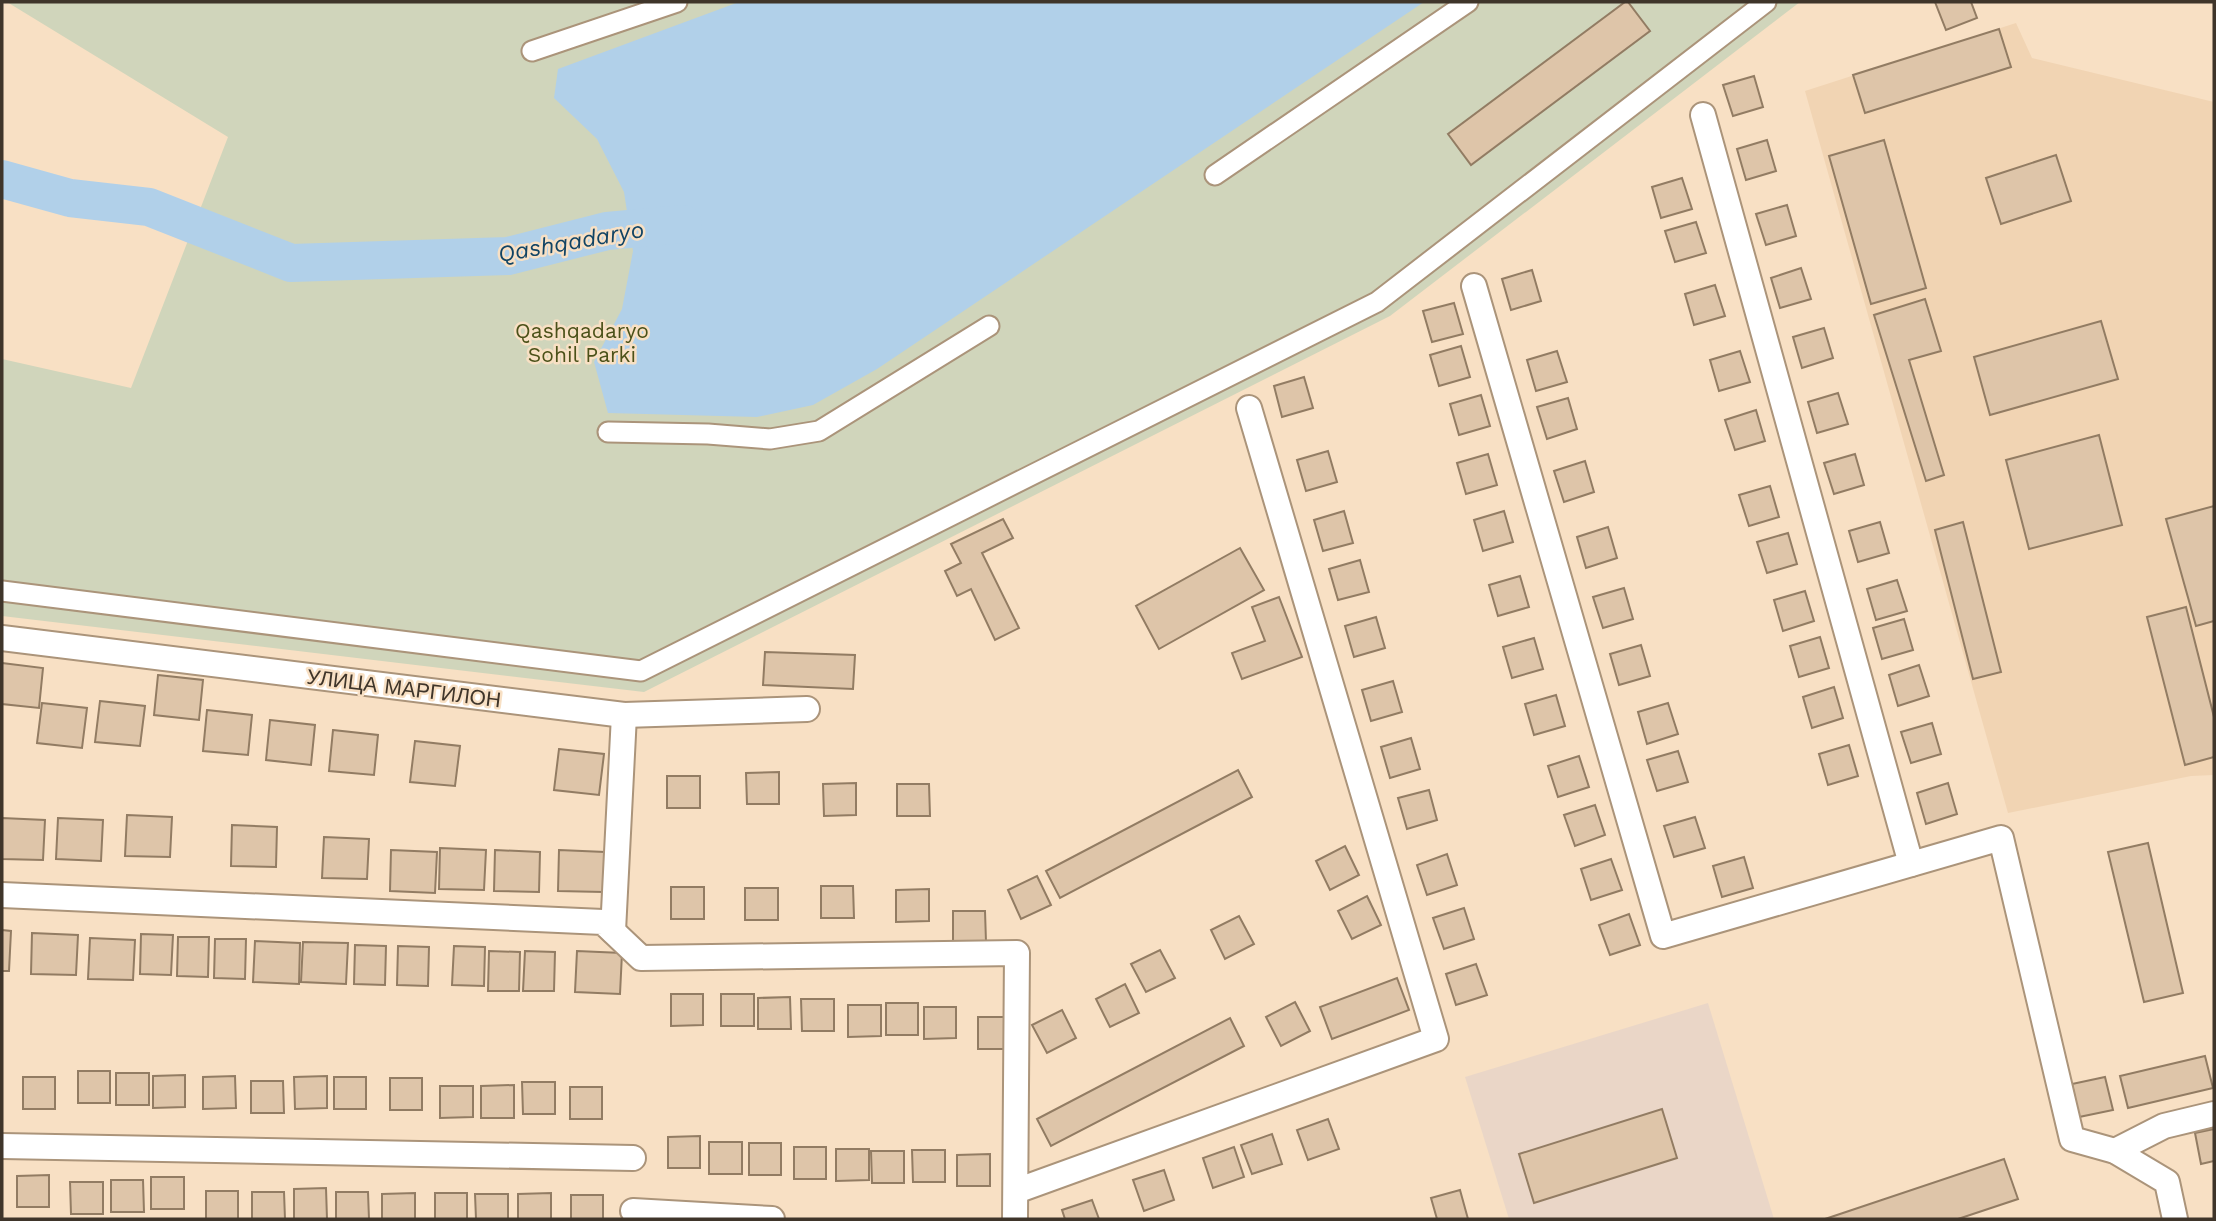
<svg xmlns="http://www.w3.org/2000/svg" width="2216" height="1221" viewBox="0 0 2216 1221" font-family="'Work Sans',sans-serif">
<rect width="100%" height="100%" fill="#f8e0c4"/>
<!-- built -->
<polygon fill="#f1d4b3" points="2016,23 2032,58 2214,102 2214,775 2191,776 2008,813 1805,91"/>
<!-- education -->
<polygon fill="#ead6c7" points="1708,1003 1774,1219 1509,1219 1465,1077"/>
<!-- green -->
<polygon fill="#d0d5bb" points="7,2 1800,2 1390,316 644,692 2,616 2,359 131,388 228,137"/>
<!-- water -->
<polygon fill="#b1d0e9" points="739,2 1424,2 877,369 813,405 757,417 608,413 594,362 622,309 633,251 624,192 597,139 554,98 558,69"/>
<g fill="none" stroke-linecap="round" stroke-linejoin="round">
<!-- river -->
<polyline stroke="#b1d0e9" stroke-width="38" points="2,179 70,198 149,207 291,263 508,256 607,231 683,224"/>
</g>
<!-- building -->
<g fill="#dec5a9" stroke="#927c63" stroke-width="2">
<polygon points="1625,2 1628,2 1650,31 1471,165 1448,134"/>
<polygon points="1935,2 1971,2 1977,18 1946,30"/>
<polygon points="1999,29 2011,67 1865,113 1853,75"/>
<polygon points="1754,76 1763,107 1733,116 1723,85"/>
<polygon points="1767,140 1776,171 1746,180 1737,149"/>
<polygon points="1884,140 1926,288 1871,304 1829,156"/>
<polygon points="2056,155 2071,201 2001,224 1986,178"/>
<polygon points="1682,178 1692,209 1661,218 1652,187"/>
<polygon points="1787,205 1796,236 1766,245 1756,214"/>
<polygon points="1696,222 1706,253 1675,262 1665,231"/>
<polygon points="1801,268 1811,299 1780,308 1771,278"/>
<polygon points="1532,270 1541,301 1511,310 1502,279"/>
<polygon points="1715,285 1725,316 1694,325 1685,294"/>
<polygon points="1925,299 1941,351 1909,360 1944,475 1926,481 1874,315"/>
<polygon points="1454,303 1463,334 1432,342 1423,311"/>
<polygon points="2101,321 2118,379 1990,415 1974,357"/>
<polygon points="1824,328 1833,358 1802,368 1793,337"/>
<polygon points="1461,346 1470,377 1439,386 1430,355"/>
<polygon points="1557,351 1567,382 1536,391 1527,360"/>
<polygon points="1740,351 1750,382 1719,391 1710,360"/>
<polygon points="1304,377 1313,408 1282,417 1274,386"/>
<polygon points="1838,393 1848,424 1817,433 1808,402"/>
<polygon points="1481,395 1490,426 1459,435 1450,404"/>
<polygon points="1568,398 1577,429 1547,439 1537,407"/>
<polygon points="1756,410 1765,441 1735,450 1725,420"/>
<polygon points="2099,435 2122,525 2029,549 2006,460"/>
<polygon points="1328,451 1337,482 1306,491 1297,460"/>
<polygon points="1488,454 1497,485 1466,494 1457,463"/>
<polygon points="1855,454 1864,485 1834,494 1824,463"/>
<polygon points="1585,461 1594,492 1564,502 1554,471"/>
<polygon points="1770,486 1779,517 1749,526 1739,495"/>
<polygon points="2214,506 2214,621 2196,626 2166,519"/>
<polygon points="1344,511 1353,543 1323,551 1314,520"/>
<polygon points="1504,511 1513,542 1483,551 1474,520"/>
<polygon points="1003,519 1013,538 982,553 1019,628 995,640 971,589 957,596 945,571 961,563 951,544"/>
<polygon points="1880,522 1889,553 1858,562 1849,531"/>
<polygon points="1963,522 2001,672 1973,679 1935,530"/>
<polygon points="1608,527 1617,558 1586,568 1577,537"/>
<polygon points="1788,533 1797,564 1767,573 1757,542"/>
<polygon points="1240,548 1264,590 1159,649 1136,606"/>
<polygon points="1360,560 1369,592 1338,600 1329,569"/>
<polygon points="1520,576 1529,607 1498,616 1489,585"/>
<polygon points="1897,580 1907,611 1876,620 1867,589"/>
<polygon points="1624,588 1633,619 1603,628 1593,597"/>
<polygon points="1805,591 1814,621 1783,631 1774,600"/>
<polygon points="1279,597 1302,657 1242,679 1232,653 1265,641 1252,607"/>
<polygon points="2186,607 2214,717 2214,757 2185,765 2147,617"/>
<polygon points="1376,617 1385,648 1354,657 1345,626"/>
<polygon points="1904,619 1913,650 1882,659 1873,628"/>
<polygon points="1820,637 1829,668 1799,677 1790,646"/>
<polygon points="1534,638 1543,669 1512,678 1503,647"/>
<polygon points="1641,645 1650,676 1619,685 1610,654"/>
<polygon points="765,652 855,655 853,689 763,685"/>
<polygon points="2,663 43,668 39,708 2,704"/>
<polygon points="1919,665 1929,696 1898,706 1889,675"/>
<polygon points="158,675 203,680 199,720 154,715"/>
<polygon points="1393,681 1402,712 1371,721 1362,690"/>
<polygon points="1834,687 1843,718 1812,728 1803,697"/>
<polygon points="1556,695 1565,726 1534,735 1525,704"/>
<polygon points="100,701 145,706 140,746 95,742"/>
<polygon points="42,703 87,708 82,748 37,743"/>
<polygon points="1668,703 1678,734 1647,744 1638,712"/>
<polygon points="207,710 252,715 248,755 203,751"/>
<polygon points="270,720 315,725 311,765 266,760"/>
<polygon points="1932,723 1941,754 1911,763 1901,732"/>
<polygon points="333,730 378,735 374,775 329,771"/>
<polygon points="1411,738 1420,769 1390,778 1381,747"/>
<polygon points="415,741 460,746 455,786 410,782"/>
<polygon points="1849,745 1858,776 1828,785 1819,754"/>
<polygon points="559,749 604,754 599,795 554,790"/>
<polygon points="1678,751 1688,782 1657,791 1647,760"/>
<polygon points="1579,756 1589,787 1558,797 1548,766"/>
<polygon points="1238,770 1252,797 1060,898 1046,871"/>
<polygon points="779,772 779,804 747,804 746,773"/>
<rect x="667" y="776" width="33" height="32"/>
<polygon points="856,783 856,815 824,816 823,784"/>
<polygon points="1948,783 1957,814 1926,824 1917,793"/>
<polygon points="897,784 929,784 930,816 897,816"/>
<polygon points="1429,790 1437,820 1407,829 1398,798"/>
<polygon points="1595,805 1605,835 1575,846 1564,815"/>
<polygon points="127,815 172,817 170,857 125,856"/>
<polygon points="1695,817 1705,848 1674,857 1664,826"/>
<polygon points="2,818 45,820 43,860 2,859"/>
<polygon points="58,818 103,820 101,861 56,859"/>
<polygon points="232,825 277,827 276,867 231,866"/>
<polygon points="324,837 369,839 367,879 322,878"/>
<polygon points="2148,843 2183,993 2144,1002 2108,852"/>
<polygon points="1345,846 1359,875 1330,890 1316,861"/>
<polygon points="440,848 486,850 484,890 439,889"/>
<polygon points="391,850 437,852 435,893 390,891"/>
<polygon points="495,850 540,852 539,892 494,891"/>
<polygon points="559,850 605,852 603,892 558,891"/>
<polygon points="1447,854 1457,885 1427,895 1417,865"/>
<polygon points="1744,857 1753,888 1722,897 1713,866"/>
<polygon points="1611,859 1622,890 1591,900 1581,869"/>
<polygon points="1037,876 1051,905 1021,919 1008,890"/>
<polygon points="821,886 853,886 854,918 821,918"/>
<rect x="671" y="887" width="33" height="32"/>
<rect x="745" y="888" width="33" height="32"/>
<polygon points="929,889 929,921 896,922 896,890"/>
<polygon points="1367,896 1381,925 1352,939 1338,911"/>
<polygon points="1464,908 1474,939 1444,949 1433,918"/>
<polygon points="953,911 985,911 986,942 953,943"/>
<polygon points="1629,914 1640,945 1610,955 1599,925"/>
<polygon points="1239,916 1254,944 1225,959 1211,930"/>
<polygon points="2,930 11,931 9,971 2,971"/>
<polygon points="32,933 78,935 76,975 31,974"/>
<polygon points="141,934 173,935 171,975 140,974"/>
<polygon points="178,937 209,937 208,977 177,976"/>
<polygon points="90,938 135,940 133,980 88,979"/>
<polygon points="215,939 246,939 245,979 214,978"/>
<polygon points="255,941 300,943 299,984 253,982"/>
<polygon points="303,942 348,943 346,984 301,982"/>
<polygon points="355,945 386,946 385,985 354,984"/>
<polygon points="398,946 429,947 428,986 397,985"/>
<polygon points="454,946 485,947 484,986 452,985"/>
<polygon points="1160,950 1175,978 1146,992 1131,964"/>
<polygon points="489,951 520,952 519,991 488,991"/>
<polygon points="525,951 555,952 554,991 523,991"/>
<polygon points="577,951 622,953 620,994 575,992"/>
<polygon points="1476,964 1487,995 1456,1005 1446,974"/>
<polygon points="1397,978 1409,1010 1332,1039 1320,1007"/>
<polygon points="1125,984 1139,1013 1110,1027 1096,999"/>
<polygon points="671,994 703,994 703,1025 671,1026"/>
<rect x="721" y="994" width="33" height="32"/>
<polygon points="790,997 791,1029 758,1029 758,998"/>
<polygon points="801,999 834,999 834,1031 802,1031"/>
<polygon points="1295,1002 1310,1031 1281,1046 1266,1017"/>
<rect x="886" y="1003" width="32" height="32"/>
<polygon points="848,1005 881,1005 881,1036 848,1037"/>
<polygon points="924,1007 956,1007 956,1038 924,1039"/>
<polygon points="1062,1010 1076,1038 1047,1053 1032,1025"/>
<rect x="978" y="1017" width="33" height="32"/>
<polygon points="1230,1018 1244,1046 1051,1146 1037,1119"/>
<polygon points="2205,1056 2213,1088 2128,1108 2120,1076"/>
<rect x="78" y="1071" width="32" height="32"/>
<rect x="116" y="1073" width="33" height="32"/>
<polygon points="185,1075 185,1107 153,1108 153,1076"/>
<polygon points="235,1076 236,1108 203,1109 203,1077"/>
<polygon points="327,1076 327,1108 295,1109 294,1077"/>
<rect x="23" y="1077" width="32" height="32"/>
<rect x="334" y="1077" width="32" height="32"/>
<polygon points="2105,1077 2113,1110 2079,1117 2072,1084"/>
<rect x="390" y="1078" width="32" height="32"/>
<polygon points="251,1081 283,1081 284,1113 251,1113"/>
<polygon points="522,1082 555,1082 555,1114 523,1114"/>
<polygon points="514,1085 514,1118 481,1118 481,1086"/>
<polygon points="440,1086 473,1086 473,1117 440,1118"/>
<rect x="570" y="1087" width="32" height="32"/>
<polygon points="1662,1109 1677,1158 1534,1203 1519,1154"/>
<polygon points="1328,1119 1339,1149 1308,1160 1297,1130"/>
<polygon points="2214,1129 2214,1161 2201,1164 2195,1133"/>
<polygon points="1272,1134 1282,1164 1252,1174 1241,1145"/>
<polygon points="700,1136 700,1168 668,1168 668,1137"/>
<rect x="709" y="1142" width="33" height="32"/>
<rect x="749" y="1143" width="32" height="32"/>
<rect x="794" y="1147" width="32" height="32"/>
<polygon points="1234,1147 1244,1177 1213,1188 1203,1158"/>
<polygon points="836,1149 869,1149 869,1180 836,1181"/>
<polygon points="912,1150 945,1150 945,1182 913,1182"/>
<polygon points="871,1151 904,1151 904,1183 872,1183"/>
<polygon points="990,1154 990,1186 957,1186 957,1155"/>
<polygon points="2004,1159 2018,1199 1958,1219 1825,1219"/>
<polygon points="1164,1170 1174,1200 1144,1211 1133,1180"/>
<polygon points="49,1175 49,1207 17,1207 17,1176"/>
<rect x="151" y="1177" width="33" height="32"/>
<polygon points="111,1180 143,1180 144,1212 111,1212"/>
<polygon points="70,1182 103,1182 103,1214 71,1214"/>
<polygon points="326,1188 327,1219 294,1219 294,1189"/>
<polygon points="1460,1190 1468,1219 1437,1219 1431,1198"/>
<rect x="206" y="1191" width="32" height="28"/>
<polygon points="252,1192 284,1192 285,1219 252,1219"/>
<polygon points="336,1192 368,1192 369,1219 336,1219"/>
<polygon points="415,1193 415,1219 382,1219 382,1194"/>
<rect x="435" y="1193" width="32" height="26"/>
<polygon points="551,1193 551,1219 518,1219 518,1194"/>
<polygon points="475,1194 508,1194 508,1219 476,1219"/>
<rect x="571" y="1195" width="32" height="24"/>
<polygon points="1092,1200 1099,1219 1065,1219 1062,1210"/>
</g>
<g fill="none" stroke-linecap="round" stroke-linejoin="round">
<!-- pedestrian casing -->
<g stroke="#ab947a" stroke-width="23">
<g id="pedestrian">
<polyline points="532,51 677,2"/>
<polyline points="1215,175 1468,2"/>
<polyline points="608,432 708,434 770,439 819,431 989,326"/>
<polyline points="2,591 641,671 1377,302 1766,2"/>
</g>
</g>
<!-- minor casing -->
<g stroke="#ab947a" stroke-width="28">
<g id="minor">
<polyline points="1703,115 1911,864"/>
<polyline points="1474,286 1663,936 2001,838 2072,1139 2115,1151 2167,1182 2175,1219"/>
<polyline points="2,638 624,715 807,709"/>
<polyline points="2,895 603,922 641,958 1017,953 1015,1219"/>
<polyline points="613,931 624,715"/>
<polyline points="2,1146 633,1158"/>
<polyline points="2115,1151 2164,1126 2214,1114"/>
<polyline points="1016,1191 1436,1039 1249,408"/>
<polyline points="633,1211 772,1219"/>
</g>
</g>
<!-- pedestrian -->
<use href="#pedestrian" stroke="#fff" stroke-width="19"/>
<!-- minor -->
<use href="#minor" stroke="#fff" stroke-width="24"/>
</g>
<g text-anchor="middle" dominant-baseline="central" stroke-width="5" stroke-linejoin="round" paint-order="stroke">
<!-- park labels -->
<g font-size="21" fill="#4b5119" stroke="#f8e0c4">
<text x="582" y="330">Qashqadaryo<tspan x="582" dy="24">Sohil Parki</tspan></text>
</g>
<!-- street labels -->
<g font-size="21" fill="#3f352a" stroke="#f8e0c4">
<text transform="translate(404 688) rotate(7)">УЛИЦА МАРГИЛОН</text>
</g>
<!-- water labels -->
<g font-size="23" font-style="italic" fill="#114465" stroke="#f8e0c4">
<text transform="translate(571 242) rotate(-10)">Qashqadaryo</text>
</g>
</g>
<!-- border -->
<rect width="2216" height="1221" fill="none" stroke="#3f352a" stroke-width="7"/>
</svg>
